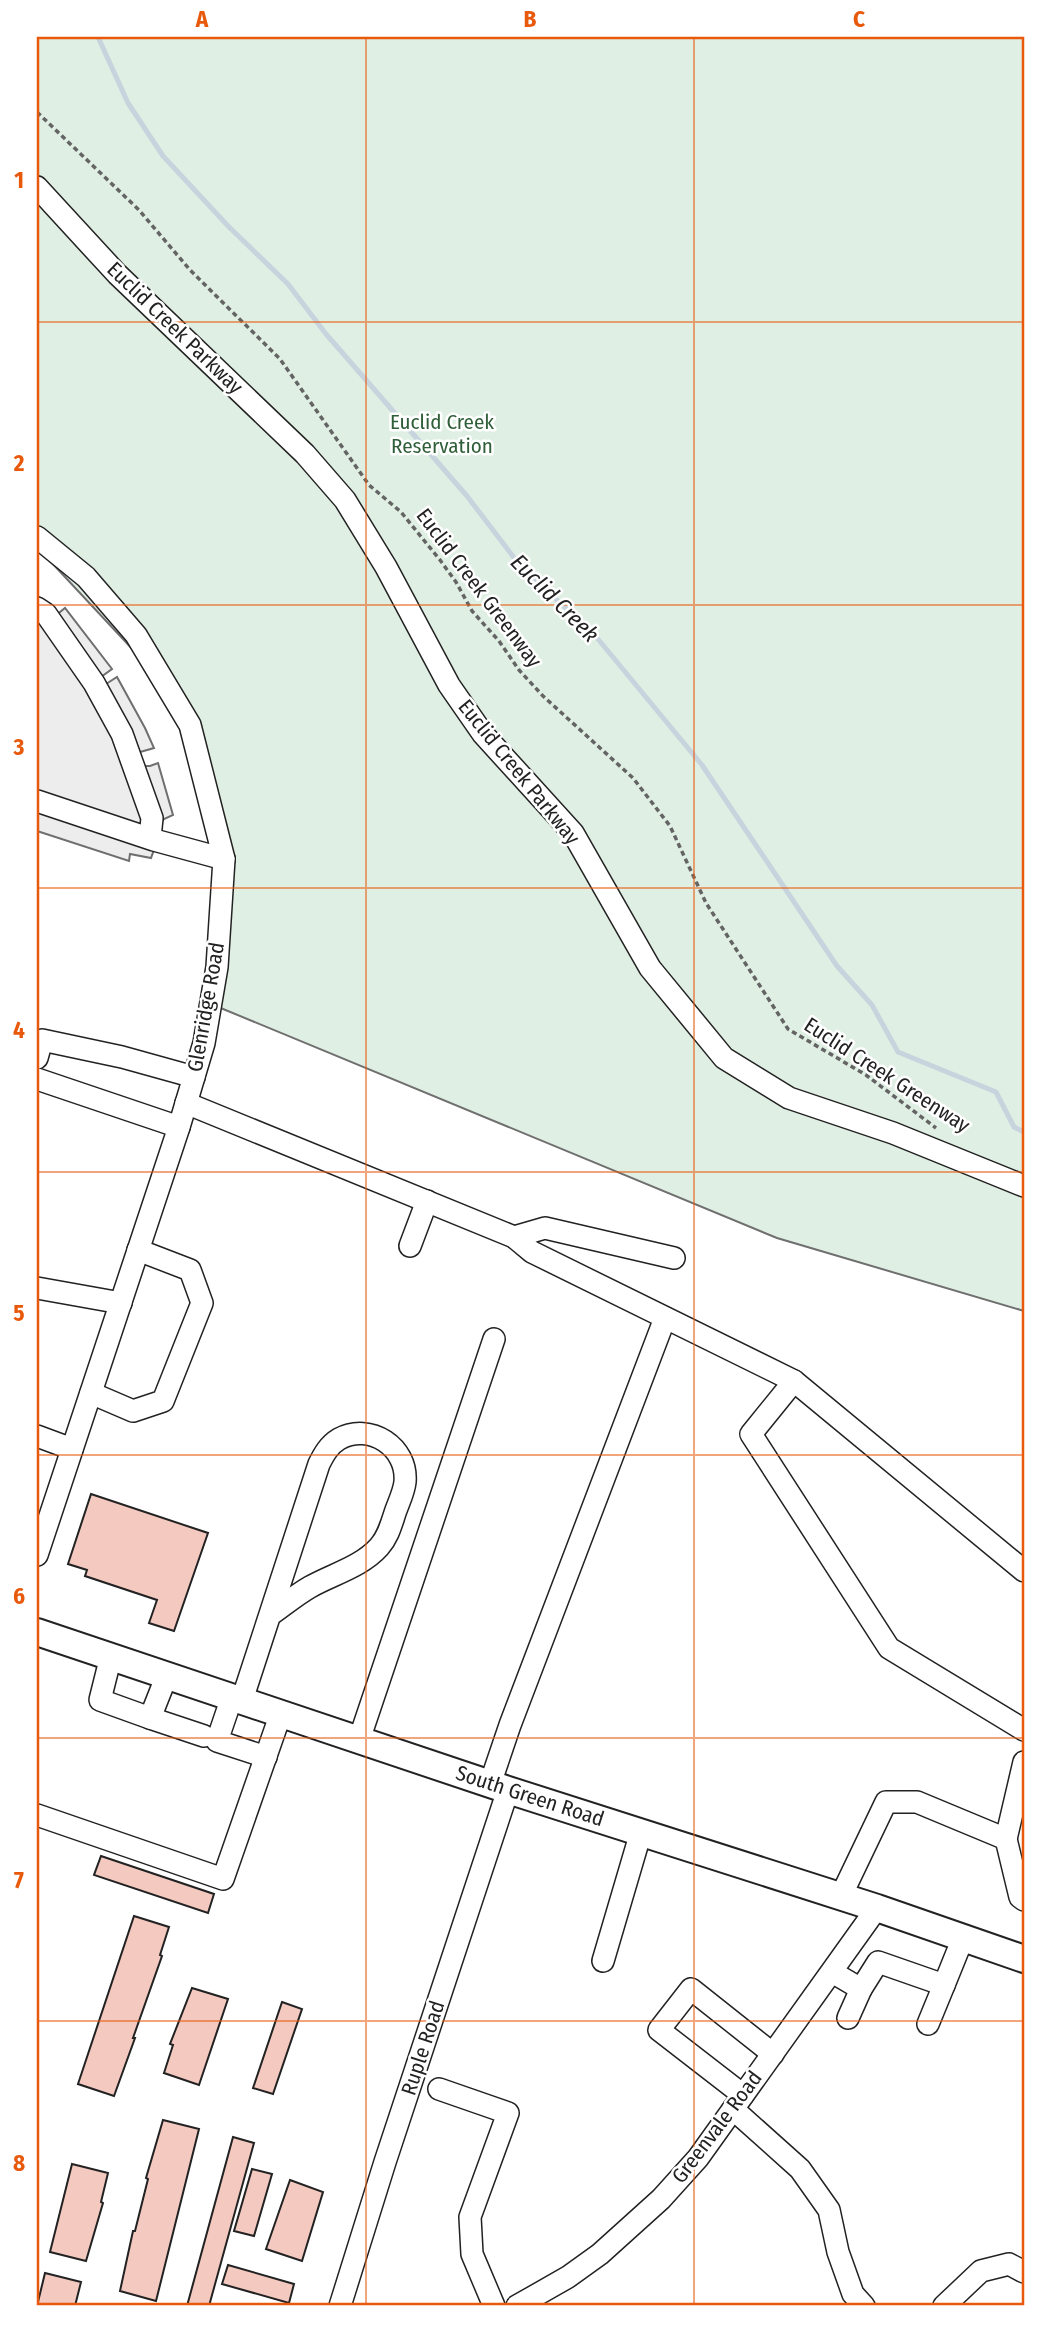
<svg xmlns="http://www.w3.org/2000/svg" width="1061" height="2343" viewBox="0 0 1061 2343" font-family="'Fira Sans Condensed',sans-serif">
<rect width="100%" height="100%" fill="#fff"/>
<!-- green -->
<polygon fill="#e0efe3" stroke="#6f6f6f" stroke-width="2" points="37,37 1024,37 1024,1311 777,1238 211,1004 224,859 165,684 37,547"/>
<!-- parking -->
<polygon fill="#ededed" stroke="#6f6f6f" stroke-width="2" points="37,595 55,616 65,608 112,669 101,677 106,684 117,677 145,728 154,748 140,752 140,761 145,766 150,766 158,763 173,815 164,819 160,824 161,830 151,858 130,854 129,861 37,831"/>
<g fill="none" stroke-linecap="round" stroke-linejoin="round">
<!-- stream -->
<polyline stroke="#c7d3dd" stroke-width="5" points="98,37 128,103 163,156 229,227 288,284 326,334 467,496 518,563 598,639 702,765 837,966 872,1005 898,1052 996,1092 1014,1127 1024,1132"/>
</g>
<!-- building -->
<g fill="#f3c9c0" stroke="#222" stroke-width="2">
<polygon points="91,1494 208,1533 174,1631 149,1623 157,1600 85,1576 87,1570 68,1564"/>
<polygon points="101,1856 214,1894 208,1913 94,1875"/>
<polygon points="134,1916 169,1927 160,1955 162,1956 133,2038 135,2038 114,2096 78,2084"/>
<polygon points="192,1988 228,1999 199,2085 164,2073 173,2045 170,2044"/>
<polygon points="282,2002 302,2009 273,2094 253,2088"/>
<polygon points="163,2120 199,2129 156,2301 120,2291 133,2231 135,2231 148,2179 146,2178"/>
<polygon points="233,2137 254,2143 209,2306 187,2306"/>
<polygon points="72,2164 108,2173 101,2202 103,2203 86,2261 50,2252"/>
<polygon points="252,2169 272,2174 254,2236 234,2231"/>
<polygon points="290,2180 323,2192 302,2261 266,2249"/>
<polygon points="228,2265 294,2284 289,2303 222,2284"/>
<polygon points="45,2273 81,2282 75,2306 37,2306"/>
</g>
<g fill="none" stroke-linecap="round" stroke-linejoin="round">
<!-- minor casing -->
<g stroke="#222" stroke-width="24">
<g id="minor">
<polyline points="37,187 117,274 305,454 345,500 386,567 449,685 483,734 573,833 650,968 724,1058 789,1098 893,1133 1024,1186"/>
<polyline points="37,537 86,577 136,635 190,725 224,859 217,967 204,1043 179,1127 37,1555"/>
<polyline points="37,608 46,614 94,683 122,734 152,818 150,838"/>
<polyline points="37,801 154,840 224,859"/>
<polyline points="37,1058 42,1040 122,1057 194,1077"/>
<polyline points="37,1079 179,1127"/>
<polyline points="186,1103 514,1237 532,1252 794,1381 1024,1571"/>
<polyline points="514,1237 545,1228 674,1258"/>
<polyline points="410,1246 427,1201"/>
<polyline points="37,1288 121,1303"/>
<polyline points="794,1381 751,1434 889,1648 1024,1730"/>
<polyline points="91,1393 133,1411 163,1401 202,1303 190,1270 138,1250"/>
<polyline points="37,1436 72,1449"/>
<polyline points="111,1656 100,1700 150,1718"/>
<polyline points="167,1675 150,1718 204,1736"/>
<polyline points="232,1697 217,1741 266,1757"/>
<path d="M242,1700L319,1464C324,1454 329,1445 339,1439C370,1422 408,1447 405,1482C404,1492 398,1504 395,1513C391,1525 388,1537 379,1547C361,1567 333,1574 310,1587C296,1595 283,1606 270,1615"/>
<polyline points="359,1740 494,1339"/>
<polyline points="490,1784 510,1725 665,1318"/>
<polyline points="37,1815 223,1879 281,1713"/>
<polyline points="1006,1839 1024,1762"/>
<polyline points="841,1896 886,1802 917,1802 1006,1839 1020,1897 1024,1900"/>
<polyline points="603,1961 641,1832"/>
<polyline points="832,1972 861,1989 878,1962 944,1985 963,1938"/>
<polyline points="848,2018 861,1989"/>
<polyline points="928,2024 944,1985"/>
<polyline points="439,2089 508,2113 470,2217 472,2254 494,2306"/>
<polyline points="743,2095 659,2030 691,1989 773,2054"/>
<polyline points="733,2109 800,2169 829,2210 838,2252 853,2294 864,2306"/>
<polyline points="340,2306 385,2162 508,1790"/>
<polyline points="517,2306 568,2277 600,2254 661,2199 698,2158 877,1908"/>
<polyline points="944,2306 981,2271 1009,2264 1024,2272"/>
</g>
</g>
<!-- major casing -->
<g stroke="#222" stroke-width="30">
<polyline id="major" points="37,1632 508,1790 877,1908 1024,1959"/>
</g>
<!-- path -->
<polyline stroke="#646464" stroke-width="3.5" stroke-dasharray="5 3.5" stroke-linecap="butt" points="37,112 139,210 190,270 280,359 369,485 401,512 440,560 456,582 472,611 499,641 519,670 543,696 633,778 670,826 706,903 788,1029 866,1075 936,1128"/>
<!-- minor -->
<use href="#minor" stroke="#fff" stroke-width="21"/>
<!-- major -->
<use href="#major" stroke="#fff" stroke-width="26"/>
</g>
<!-- grid -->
<path fill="none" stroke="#e8590c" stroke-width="2" stroke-opacity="0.55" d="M366,37V2306M694,37V2306M37,322H1024M37,605H1024M37,888H1024M37,1172H1024M37,1455H1024M37,1738H1024M37,2021H1024"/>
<g text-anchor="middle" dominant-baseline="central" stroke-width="5" stroke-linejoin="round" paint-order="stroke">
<!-- street labels -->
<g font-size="21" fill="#222" stroke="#fff">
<text transform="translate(175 328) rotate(44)">Euclid Creek Parkway</text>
<text transform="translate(479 588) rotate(53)">Euclid Creek Greenway</text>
<text transform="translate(519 772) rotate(51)">Euclid Creek Parkway</text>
<text transform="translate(206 1007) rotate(-80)">Glenridge Road</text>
<text transform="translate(887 1075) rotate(33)">Euclid Creek Greenway</text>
<text transform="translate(530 1796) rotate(18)">South Green Road</text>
<text transform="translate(423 2048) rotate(-72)">Ruple Road</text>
<text transform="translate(717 2127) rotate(-53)">Greenvale Road</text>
</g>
<!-- park labels -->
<g font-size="21" fill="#2f5e38" stroke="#fff">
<text x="442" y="422">Euclid Creek<tspan x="442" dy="24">Reservation</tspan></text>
</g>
<!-- water labels -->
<g font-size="23" font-style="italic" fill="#222" stroke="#fff">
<text transform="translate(555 598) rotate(45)">Euclid Creek</text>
</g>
</g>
<!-- border -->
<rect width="1061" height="2343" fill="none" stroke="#ffffff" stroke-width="77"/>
<rect x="38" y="38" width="985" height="2266" fill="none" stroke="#e8590c" stroke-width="2.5"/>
<g font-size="23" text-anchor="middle" font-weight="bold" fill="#e8590c">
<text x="202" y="27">A</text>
<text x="530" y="27">B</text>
<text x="859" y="27">C</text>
<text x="19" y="188">1</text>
<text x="19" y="471">2</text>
<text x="19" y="755">3</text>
<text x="19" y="1038">4</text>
<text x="19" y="1321">5</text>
<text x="19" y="1604">6</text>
<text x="19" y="1888">7</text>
<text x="19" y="2171">8</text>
</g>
</svg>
